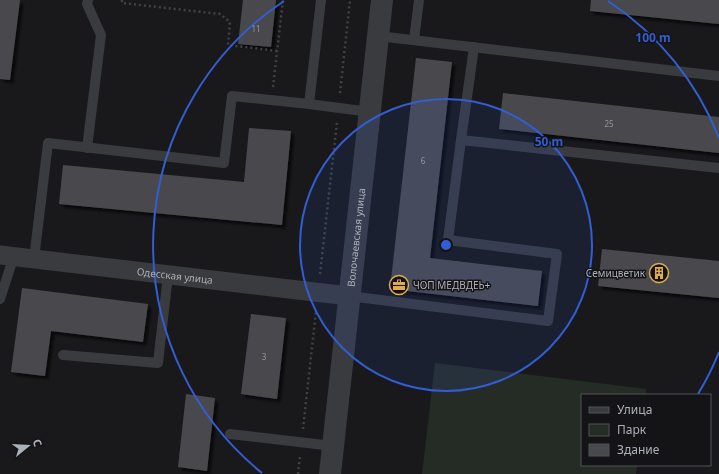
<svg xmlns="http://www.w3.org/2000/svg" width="719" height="474" viewBox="0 0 719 474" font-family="'Noto Sans',sans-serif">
<defs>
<filter id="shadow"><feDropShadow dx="3.5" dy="3.5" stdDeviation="1" flood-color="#0009"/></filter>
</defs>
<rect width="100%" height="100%" fill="#19191b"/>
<!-- green -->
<polygon fill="#252c26" points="435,363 646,389 645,395 582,395 582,465 637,465 636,474 422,474"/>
<!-- building -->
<g fill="#48494d" filter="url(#shadow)">
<polygon points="0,0 20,0 10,80 0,79"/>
<polygon points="243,0 276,0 271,47 238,44"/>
<polygon points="591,0 719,0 719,24 590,11"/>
<polygon points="416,58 452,62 430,258 542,271 538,306 390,289"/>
<polygon points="503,93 719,117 719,153 499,129"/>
<polygon points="249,128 291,131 282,225 59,204 63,165 244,182"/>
<polygon points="602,249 719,261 719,298 598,286"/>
<polygon points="22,288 148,304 143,342 51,331 45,376 11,372"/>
<polygon points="251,314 286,318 277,399 241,394"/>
<polygon points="186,394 215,398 207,471 178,467"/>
</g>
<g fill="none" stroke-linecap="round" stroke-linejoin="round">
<!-- path -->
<g stroke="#404246" stroke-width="2.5" stroke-dasharray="2 3" stroke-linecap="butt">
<polyline points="122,0 122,3 220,14 230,22 228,45 277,51"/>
<polyline points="273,87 283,0"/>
<polyline points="340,93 350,0"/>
<polyline points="320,274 337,122"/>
<polyline points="303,429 316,311"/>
<polyline points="298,474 300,456"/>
</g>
<!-- service -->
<g stroke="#3a3b3f" stroke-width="10">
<polyline points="378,36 719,76"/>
<polyline points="414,40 419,0"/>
<polyline points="474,47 461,140 719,168"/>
<polyline points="309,104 370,112"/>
<polyline points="87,148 101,35 87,4 88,0"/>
<polyline points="34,259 48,143 224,163 232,96 309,104 321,0"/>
<polyline points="349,296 548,321 557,254 448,240 461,140"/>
<polyline points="0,299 14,256"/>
<polyline points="63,355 158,363 168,275"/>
<polyline points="230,434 333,446"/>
</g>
<!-- minor -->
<path stroke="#3a3b3f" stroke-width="19" id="s1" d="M0,255L349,296"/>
<!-- tertiary -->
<path stroke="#3a3b3f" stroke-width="22" id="s2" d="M330,474L382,0"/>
</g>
<!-- distance rings -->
<circle cx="446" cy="245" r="146" fill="#325dd3" fill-opacity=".12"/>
<g fill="none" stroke="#325dd3" stroke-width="2">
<circle cx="446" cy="245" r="146"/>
<path d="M719 352A293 293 0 0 1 698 394M262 473A293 293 0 0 1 284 1M608 1A293 293 0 0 1 719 138"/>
</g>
<!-- icons -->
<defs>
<g id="building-ring" transform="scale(1)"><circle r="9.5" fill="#141416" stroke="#dfac4c" stroke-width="1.5"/><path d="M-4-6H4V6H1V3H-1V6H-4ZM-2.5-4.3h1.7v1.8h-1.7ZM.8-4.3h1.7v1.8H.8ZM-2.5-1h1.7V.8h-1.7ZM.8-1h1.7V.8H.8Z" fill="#dfac4c"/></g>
<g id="office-ring" transform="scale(1)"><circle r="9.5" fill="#141416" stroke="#dfac4c" stroke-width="1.5"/><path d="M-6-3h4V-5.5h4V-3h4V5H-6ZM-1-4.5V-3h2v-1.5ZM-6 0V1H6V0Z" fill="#dfac4c"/></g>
</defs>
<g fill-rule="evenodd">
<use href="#building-ring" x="659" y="273"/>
<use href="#office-ring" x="399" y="285"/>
</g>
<g text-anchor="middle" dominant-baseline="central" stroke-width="3" stroke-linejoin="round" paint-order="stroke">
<!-- number labels -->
<g font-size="8" fill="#93969e">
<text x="256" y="28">11</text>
<text x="609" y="123">25</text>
<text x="423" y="160">6</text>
<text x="264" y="356">3</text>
</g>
<!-- street labels -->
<g font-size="10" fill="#acb0b9" stroke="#141416">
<text stroke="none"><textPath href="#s2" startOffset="238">Волочаевская улица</textPath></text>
<text stroke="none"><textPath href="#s1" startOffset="176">Одесская улица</textPath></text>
</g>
<!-- poi labels -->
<g font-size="10" fill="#acb0b9" stroke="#141416" text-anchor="end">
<text x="645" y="273">Семицветик</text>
<text x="413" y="285" text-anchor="start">ЧОП МЕДВДЕЬ+</text>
</g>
</g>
<circle cx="446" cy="245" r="6" fill="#325dd3" stroke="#141416" stroke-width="2"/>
<g font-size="12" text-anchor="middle" font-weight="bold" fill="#325dd3" stroke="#141416" stroke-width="3" stroke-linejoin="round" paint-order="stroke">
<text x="653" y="42">100 m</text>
<text x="549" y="146">50 m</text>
</g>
<!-- legend -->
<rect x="581" y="394" width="130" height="72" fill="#141416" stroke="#515257"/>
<rect x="589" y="407" width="20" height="6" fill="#3a3b3f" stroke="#515257"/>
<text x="617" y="414" font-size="12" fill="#acb0b9">Улица</text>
<rect x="589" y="424" width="20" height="12" fill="#252c26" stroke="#515257"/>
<text x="617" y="434" font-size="12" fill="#acb0b9">Парк</text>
<rect x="589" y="444" width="20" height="12" fill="#48494d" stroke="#515257"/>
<text x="617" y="454" font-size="12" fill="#acb0b9">Здание</text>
<!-- north arrow -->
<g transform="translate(28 446) rotate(72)" stroke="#141416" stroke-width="3" paint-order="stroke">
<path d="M0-3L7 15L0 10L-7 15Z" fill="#acb0b9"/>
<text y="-6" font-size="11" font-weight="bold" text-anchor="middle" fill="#acb0b9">С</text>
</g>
</svg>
